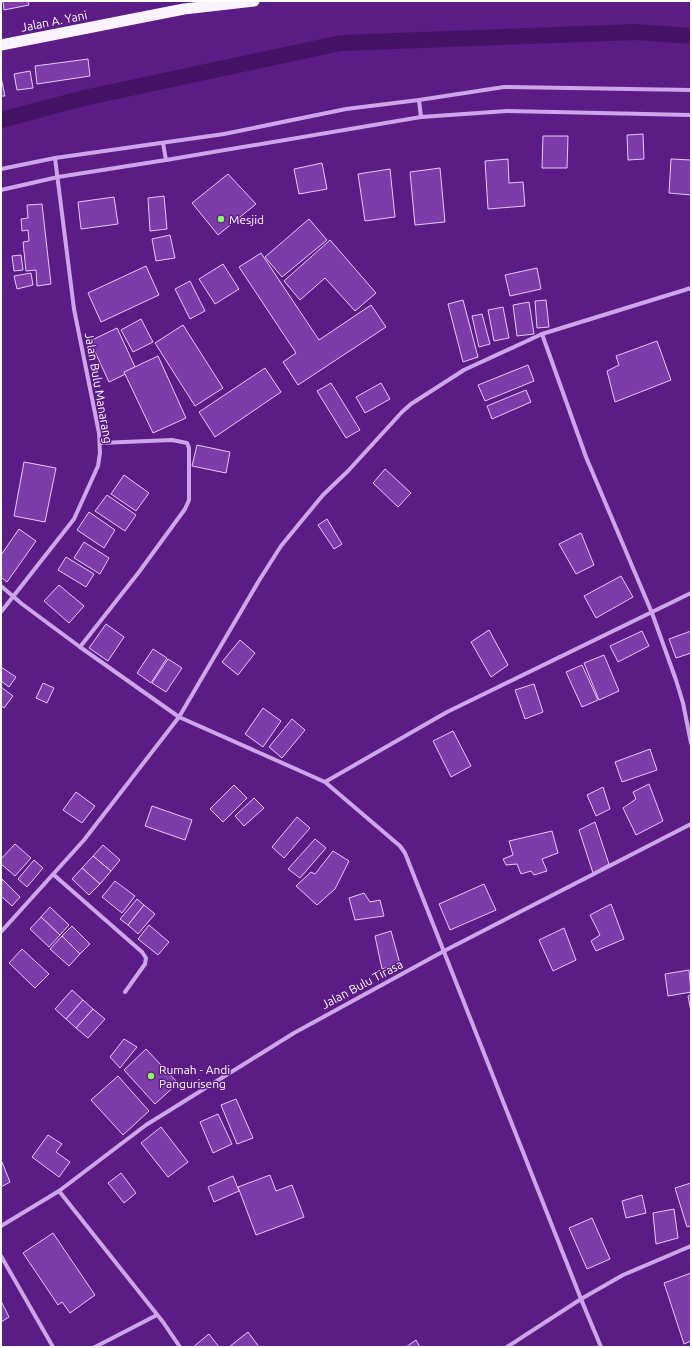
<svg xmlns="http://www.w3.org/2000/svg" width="692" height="1348" viewBox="0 0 692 1348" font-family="Ubuntu,sans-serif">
<rect width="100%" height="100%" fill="#5c1c86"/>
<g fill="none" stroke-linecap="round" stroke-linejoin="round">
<!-- canal -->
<polyline stroke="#451365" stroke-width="16" points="1,120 84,98 341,43 636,32 691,36"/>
</g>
<!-- building -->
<g fill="#7e3cab" stroke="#e5c9f8">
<polygon points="3,1 28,1 29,5 4,10"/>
<polygon points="88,59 90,76 37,84 35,66"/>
<polygon points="30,71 33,88 17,90 14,74"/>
<polygon points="1,77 5,96 1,96"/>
<polygon points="643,134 644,159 628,160 627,135"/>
<polygon points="543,136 568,136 567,168 542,168"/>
<polygon points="508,159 509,183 523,182 525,206 488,209 485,161"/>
<polygon points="671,159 691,160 691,195 669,193"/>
<polygon points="322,163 327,189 299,194 294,169"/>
<polygon points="440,168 445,222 415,225 410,172"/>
<polygon points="390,169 395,217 365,221 358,174"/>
<polygon points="228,174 256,204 218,235 192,203"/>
<polygon points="164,196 167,229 150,231 148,198"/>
<polygon points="114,197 118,224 81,229 78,202"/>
<polygon points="42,204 51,284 37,286 36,270 26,271 23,242 29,241 28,230 22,231 21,219 28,218 27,205"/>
<polygon points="309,219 327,240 282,277 265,257"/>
<polygon points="170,235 175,258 156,261 152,239"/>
<polygon points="330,240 376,293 355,311 325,278 300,300 284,281"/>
<polygon points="261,253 319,340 371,305 386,327 298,385 283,362 296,353 239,267"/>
<polygon points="21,255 23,270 14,271 12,256"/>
<polygon points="223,264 239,289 215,304 199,279"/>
<polygon points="146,266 159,295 101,322 88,293"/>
<polygon points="537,268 541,289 510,296 505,275"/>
<polygon points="31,273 33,285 17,289 14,276"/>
<polygon points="190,281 205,311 190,319 175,289"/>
<polygon points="463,300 478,357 463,362 448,304"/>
<polygon points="546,300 549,327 537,328 535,301"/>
<polygon points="529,302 534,334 517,336 513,305"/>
<polygon points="503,307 509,338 494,341 488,310"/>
<polygon points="482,314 490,344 479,347 472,316"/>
<polygon points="141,319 153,342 133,352 121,330"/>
<polygon points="183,325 223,388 195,406 155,343"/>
<polygon points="117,328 136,369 109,382 90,341"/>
<polygon points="657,341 671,380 615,402 607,371 619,365 616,356"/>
<polygon points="158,356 186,418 153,433 124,372"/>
<polygon points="528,365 534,381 485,401 478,385"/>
<polygon points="265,368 281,392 215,437 199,412"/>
<polygon points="331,383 360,430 346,438 317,391"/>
<polygon points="381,383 390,399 365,413 356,397"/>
<polygon points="526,390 531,402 492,419 487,406"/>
<polygon points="197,445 230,452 226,473 192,466"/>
<polygon points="24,462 56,468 45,522 14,516"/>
<polygon points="385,469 411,493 398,507 373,483"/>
<polygon points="124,475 149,493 136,511 111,494"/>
<polygon points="107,495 136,515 125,531 95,511"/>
<polygon points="89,512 115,530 104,548 77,530"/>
<polygon points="327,519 342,544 334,549 318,525"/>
<polygon points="19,529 36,541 7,582 1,577 1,555"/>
<polygon points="581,533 594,565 576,574 559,544"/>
<polygon points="84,542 109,558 100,574 74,558"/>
<polygon points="66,557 94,574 86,587 58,570"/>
<polygon points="621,576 633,597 596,618 584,596"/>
<polygon points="59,585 84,606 69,623 44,601"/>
<polygon points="106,624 124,637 108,661 89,648"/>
<polygon points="489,630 508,665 491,677 471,642"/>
<polygon points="642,631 649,646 618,662 610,646"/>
<polygon points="691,631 691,653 676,658 669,639"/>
<polygon points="240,640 255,653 238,675 222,662"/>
<polygon points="153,649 167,658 151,683 137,673"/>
<polygon points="604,655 619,691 599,700 584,663"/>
<polygon points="168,659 182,668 166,692 152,683"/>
<polygon points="582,665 598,700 582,707 566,672"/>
<polygon points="1,667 16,677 9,687 1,681"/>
<polygon points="43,683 54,688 47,703 36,698"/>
<polygon points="534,684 543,712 525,719 515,690"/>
<polygon points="1,687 13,696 4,708 1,706"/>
<polygon points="263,708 281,721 263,747 245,734"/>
<polygon points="292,719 305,730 282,758 269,747"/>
<polygon points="453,731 471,766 451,777 433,741"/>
<polygon points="650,749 657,770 622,782 615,762"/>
<polygon points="649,784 663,821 636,835 623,808 636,799 633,792"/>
<polygon points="234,785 247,798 223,822 210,809"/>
<polygon points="603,787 610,809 596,816 587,795"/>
<polygon points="76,792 95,806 82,823 63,810"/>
<polygon points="254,798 264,808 244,826 235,816"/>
<polygon points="152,806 192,820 185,840 145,826"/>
<polygon points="297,817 310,828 284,858 272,847"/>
<polygon points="595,822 609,864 593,873 579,830"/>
<polygon points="552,831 558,853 542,859 547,871 534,875 531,871 521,874 517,864 506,865 503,859 513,855 509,841"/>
<polygon points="315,839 326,848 300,878 288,869"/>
<polygon points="15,844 31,858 15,876 1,864 1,859"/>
<polygon points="103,845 120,860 111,871 93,856"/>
<polygon points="333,851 349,861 335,889 317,905 296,886 311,872 315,874"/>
<polygon points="93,856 111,871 100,884 82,868"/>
<polygon points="34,860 43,868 27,887 18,879"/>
<polygon points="82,868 100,884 89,895 72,879"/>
<polygon points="2,879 20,897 12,906 1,896"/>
<polygon points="115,881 135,896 122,913 102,897"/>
<polygon points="484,884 496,910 450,930 439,904"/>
<polygon points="364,893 370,902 380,900 384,916 355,920 349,898"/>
<polygon points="137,899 144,905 128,925 120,919"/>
<polygon points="611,904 624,939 596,951 591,941 600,935 590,915"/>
<polygon points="144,905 155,914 138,934 128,925"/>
<polygon points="50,907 69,925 60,935 41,917"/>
<polygon points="41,917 60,935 49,947 30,929"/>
<polygon points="149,925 169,942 158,955 138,939"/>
<polygon points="72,926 90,944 80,954 62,936"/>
<polygon points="564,928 576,960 553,971 539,940"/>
<polygon points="391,931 400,964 382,969 375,936"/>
<polygon points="62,936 80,954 69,966 50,949"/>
<polygon points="22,949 49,974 35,988 9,963"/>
<polygon points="689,970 691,992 668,996 665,974"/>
<polygon points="72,990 83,1000 66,1019 55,1009"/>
<polygon points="691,995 691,1012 688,996"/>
<polygon points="83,1000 93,1009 76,1028 66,1019"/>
<polygon points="93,1009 105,1019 88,1038 76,1028"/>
<polygon points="124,1039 137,1047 120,1068 110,1057"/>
<polygon points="146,1049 178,1083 155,1104 124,1070"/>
<polygon points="118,1076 149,1111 123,1135 91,1100"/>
<polygon points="236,1099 253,1138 237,1144 221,1105"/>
<polygon points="218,1114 232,1144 213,1153 200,1122"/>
<polygon points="161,1127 188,1162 168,1177 141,1143"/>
<polygon points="48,1135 62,1144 56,1152 70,1162 59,1177 32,1157"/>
<polygon points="2,1162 10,1182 1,1187 1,1163"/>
<polygon points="121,1173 136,1193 124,1203 108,1183"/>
<polygon points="270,1175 276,1191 292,1185 304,1217 256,1235 238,1187"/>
<polygon points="233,1176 239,1191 214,1202 208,1187"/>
<polygon points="691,1183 691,1226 687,1227 675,1188"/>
<polygon points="642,1195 646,1213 626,1218 622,1201"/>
<polygon points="674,1209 678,1238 656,1244 653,1213"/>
<polygon points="592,1218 610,1259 587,1269 569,1228"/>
<polygon points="53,1233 95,1295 70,1313 62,1302 58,1305 23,1253"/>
<polygon points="691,1273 691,1341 684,1344 664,1283"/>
<polygon points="1,1301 9,1317 1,1322"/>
<polygon points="248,1332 259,1347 229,1347"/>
<polygon points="209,1334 219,1347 193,1347"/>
<polygon points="416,1340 420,1347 406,1347"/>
</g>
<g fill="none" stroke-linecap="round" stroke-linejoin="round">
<!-- minor -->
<g stroke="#cea4eb" stroke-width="4">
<polyline points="419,100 421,117"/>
<polyline points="163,143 166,160"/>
<polyline points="1,169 55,158 224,134 346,109 419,100 504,87 691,90"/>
<polyline points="1,190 58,177 166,160 421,117 507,111 691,115"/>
<polyline points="542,334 586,457 652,613 676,680 683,703 691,743"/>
<polyline points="1,586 22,604 80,647 179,717 325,782 447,712 691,593"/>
<polyline points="1,612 74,519 98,466 100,453 99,433 74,309 55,158"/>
<polyline points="80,647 139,572 185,509 189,500 189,448 187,443 172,440 100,443"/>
<polyline points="325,782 400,846 405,853 581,1299 601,1347"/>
<polyline points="54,875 142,952 146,958 145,964 125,992"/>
<polyline points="1,932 84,840 179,717 260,579 281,546 299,524 323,495 348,471 402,412 411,404 464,370 542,334 691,288"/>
<polyline points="59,1191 163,1322 180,1347"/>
<polyline points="1,1226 59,1191 146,1125 294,1033 444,951 691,824"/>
<polyline points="1,1256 53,1347"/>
<polyline points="95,1347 157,1315"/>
<polyline points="507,1347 581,1299 623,1275 691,1246"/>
</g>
<!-- trunk -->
<polyline stroke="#fbf4ff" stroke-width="11" points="1,45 184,9 254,1"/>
</g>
<!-- markers -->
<g fill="#89fc62" stroke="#5c1c86" stroke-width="1.5">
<circle cx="221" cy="219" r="4"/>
<circle cx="151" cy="1076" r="4"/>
</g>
<g text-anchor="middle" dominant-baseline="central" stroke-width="3" stroke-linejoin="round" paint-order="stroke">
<!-- street labels -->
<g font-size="12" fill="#fff" stroke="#5c1c86">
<text transform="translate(54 21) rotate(-11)">Jalan A. Yani</text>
<text transform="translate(99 388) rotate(80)">Jalan Bulu Manarang</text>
<text transform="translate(362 984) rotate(-28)">Jalan Bulu Tirasa</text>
</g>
<!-- poi labels -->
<g font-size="12" fill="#fff" stroke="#5c1c86" text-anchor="start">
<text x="229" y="219">Mesjid</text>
<text x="159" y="1069">Rumah - Andi<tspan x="159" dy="14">Panguriseng</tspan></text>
</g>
</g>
<!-- border -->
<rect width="692" height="1348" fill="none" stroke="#ffffff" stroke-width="4"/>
</svg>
